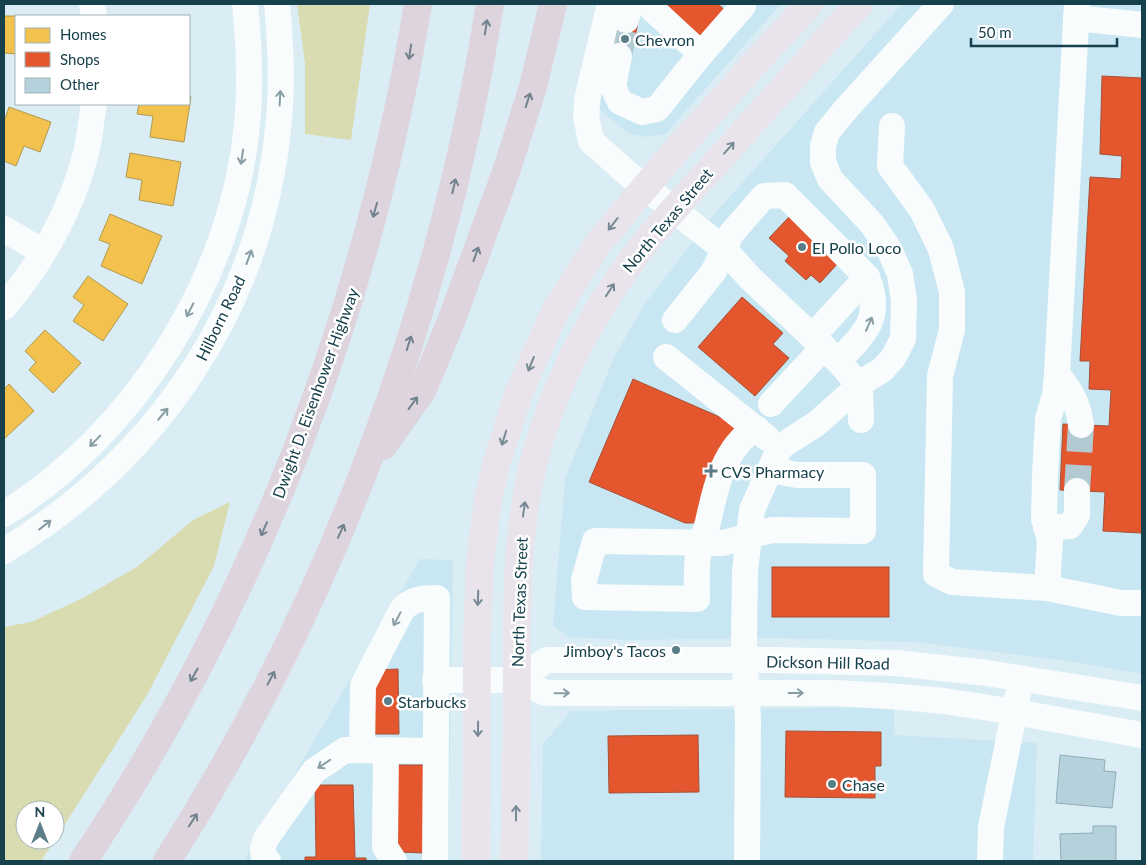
<svg xmlns="http://www.w3.org/2000/svg" width="1146" height="865" viewBox="0 0 1146 865" font-family="Lato,sans-serif">
<rect width="100%" height="100%" fill="#daedf4"/>
<!-- built -->
<g fill="#c8e7f2">
<polygon points="598,4 781,4 665,134 646,137 629,134 580,93"/>
<polygon points="902,4 1142,4 1142,674 1075,662 916,642 779,638 628,640 568,637 553,625 565,479 614,357 646,302 717,211"/>
<polygon points="420,559 453,560 448,861 244,861"/>
<polygon points="894,707 894,735 1037,743 1033,861 541,861 543,744 571,711"/>
</g>
<!-- green -->
<g fill="#d9dcb0">
<polygon points="297,4 370,4 351,140 305,134 305,63"/>
<polygon points="230,502 214,566 147,695 55,840 55,810 25,810 25,840 55,840 41,861 4,861 4,627 31,622 81,599 137,567 193,520"/>
</g>
<!-- homes -->
<g fill="#f2c14e" stroke="#b09a4e">
<polygon points="4,16 16,16 16,54 4,53"/>
<polygon points="189,96 191,97 184,142 150,137 153,116 137,114 139,104 189,104"/>
<polygon points="9,107 51,122 40,152 24,146 16,166 4,161 4,122"/>
<polygon points="130,153 181,162 173,206 139,200 142,180 126,177"/>
<polygon points="110,214 162,236 142,284 101,266 110,244 99,240"/>
<polygon points="88,276 128,304 103,341 73,321 84,305 73,297"/>
<polygon points="45,330 81,363 53,393 29,370 36,362 25,351"/>
<polygon points="9,384 34,411 4,439 4,389"/>
</g>
<!-- shops -->
<g fill="#e4572e" stroke="#a65037">
<polygon points="658,4 718,4 728,13 701,42"/>
<polygon points="621,19 638,23 630,59 613,55"/>
<polygon points="1102,76 1142,78 1142,533 1103,531 1105,492 1060,490 1063,424 1109,426 1111,390 1089,389 1090,361 1080,361 1090,177 1121,179 1122,156 1100,154"/>
<polygon points="790,216 840,261 820,283 811,275 806,280 785,261 789,256 769,238"/>
<polygon points="742,297 783,333 773,344 789,358 755,396 698,347"/>
<polygon points="633,379 738,425 695,523 685,523 589,482"/>
<rect x="772" y="567" width="117" height="50"/>
<polygon points="398,669 399,734 368,734 377,670"/>
<polygon points="786,731 881,732 881,766 875,766 875,798 785,797"/>
<polygon points="698,735 699,792 609,793 608,736"/>
<polygon points="397,765 424,765 424,853 397,852"/>
<polygon points="315,785 353,785 355,858 366,858 366,861 305,861 305,857 316,857"/>
</g>
<!-- building -->
<g fill="#b5d2dc" stroke="#8facb5">
<polygon points="1060,755 1105,760 1104,771 1116,772 1112,808 1056,803"/>
<polygon points="1093,826 1116,826 1116,861 1061,861 1060,834 1093,833"/>
</g>
<g fill="none" stroke-linecap="round" stroke-linejoin="round">
<!-- minor-tunnel -->
<g stroke="#b3cad3" stroke-width="26" stroke-dasharray="26 13" stroke-linecap="butt">
<polyline points="619,56 626,20"/>
<polyline points="1077,491 1081,425"/>
</g>
<!-- minor -->
<g stroke="#f9fcfd" stroke-width="26">
<polyline points="92,4 94,16"/>
<polyline points="610,4 588,95 586,116 591,141 627,173 725,250 750,278 838,361 860,386 861,420"/>
<polyline points="1076,18 1142,25"/>
<polyline points="626,20 630,4"/>
<polyline points="701,54 743,6 740,4"/>
<polyline points="619,56 613,87 620,102 642,112 657,109 701,54 647,4"/>
<polyline points="892,126 890,166 922,210 941,249 952,292 952,330 940,376 936,574 952,582 1047,588 1050,540 1044,519 1045,475 1048,419 1055,395 1057,374 1077,4"/>
<polyline points="4,229 43,252"/>
<path d="M4,307C41,264 72,209 86,153C90,137 91,120 94,104"/>
<path d="M675,320L714,271L731,234L764,196L785,195L867,277C883,317 866,333 838,361"/>
<polyline points="812,337 867,277"/>
<polyline points="666,357 767,438"/>
<path d="M1057,374C1071,391 1078,403 1081,425"/>
<polyline points="771,404 824,347"/>
<path d="M756,428C724,447 715,489 708,522C705,534 700,544 698,556C696,570 697,585 697,599L585,597L584,580L595,541L723,543L772,530L863,531V475H797L771,470"/>
<path d="M4,514C134,434 233,278 247,125C251,84 249,44 245,4"/>
<polyline points="1046,528 1070,526 1077,515 1077,491"/>
<path d="M4,551C157,459 260,308 278,129C283,87 281,45 277,4"/>
<polyline points="1047,588 1121,603 1142,603"/>
<polyline points="435,680 516,680 546,693 837,693 901,697 944,701 1015,712 1142,735"/>
<polyline points="516,680 547,660 773,660 896,663 987,673 1142,698"/>
<path d="M362,750L363,685L403,608C413,599 424,598 437,598L435,861"/>
<polyline points="386,750 385,847 394,861"/>
<path d="M268,861C260,854 263,845 267,837L314,771L345,750L434,751"/>
<polyline points="747,861 748,721 744,644 745,571 752,510 780,447 816,424 867,379 882,370 893,358 903,339 904,300 900,274 889,249 872,224 830,179 823,162 823,146 827,132 846,109 941,4"/>
<polyline points="990,861 991,827 1018,694"/>
</g>
<!-- major -->
<g stroke="#e9e4eb" stroke-width="28">
<polyline points="476,861 477,639 480,562 488,499 496,465 519,392 555,312 597,245 666,162 809,4"/>
<path d="M514,861C517,793 516,725 517,657C517,607 517,556 525,506C540,406 589,314 651,235L859,4"/>
</g>
<!-- highway -->
<g stroke="#ded4de" stroke-width="28">
<polyline points="383,446 422,391 450,324 506,172 533,87 553,4"/>
<path d="M83,861C255,604 368,309 418,4"/>
<path d="M167,861C332,602 442,308 490,4"/>
</g>
</g>
<!-- one-way arrows -->
<defs><path id="oneway-shaft" d="M-6 0H5M1.5-3L5.5 0L1.5 3" fill="none" stroke-width="1.6" stroke-linecap="round" stroke-linejoin="round" transform="scale(1.25)"/></defs>
<g stroke="#71838e">
<use href="#oneway-shaft" transform="translate(486 27) rotate(-81)"/>
<use href="#oneway-shaft" transform="translate(410 52) rotate(99)"/>
<use href="#oneway-shaft" transform="translate(528 100) rotate(-72)"/>
<use href="#oneway-shaft" transform="translate(454 186) rotate(-77)"/>
<use href="#oneway-shaft" transform="translate(375 210) rotate(106)"/>
<use href="#oneway-shaft" transform="translate(476 254) rotate(-70)"/>
<use href="#oneway-shaft" transform="translate(409 343) rotate(-72)"/>
<use href="#oneway-shaft" transform="translate(413 403) rotate(-54)"/>
<use href="#oneway-shaft" transform="translate(264 529) rotate(114)"/>
<use href="#oneway-shaft" transform="translate(341 531) rotate(-66)"/>
<use href="#oneway-shaft" transform="translate(194 675) rotate(119)"/>
<use href="#oneway-shaft" transform="translate(271 678) rotate(-62)"/>
<use href="#oneway-shaft" transform="translate(193 820) rotate(-57)"/>
</g>
<g stroke="#889ea5">
<use href="#oneway-shaft" transform="translate(280 98) rotate(-87)"/>
<use href="#oneway-shaft" transform="translate(242 157) rotate(99)"/>
<use href="#oneway-shaft" transform="translate(249 257) rotate(-70)"/>
<use href="#oneway-shaft" transform="translate(190 310) rotate(117)"/>
<use href="#oneway-shaft" transform="translate(869 324) rotate(-66)"/>
<use href="#oneway-shaft" transform="translate(163 414) rotate(-50)"/>
<use href="#oneway-shaft" transform="translate(95 441) rotate(134)"/>
<use href="#oneway-shaft" transform="translate(45 525) rotate(-38)"/>
<use href="#oneway-shaft" transform="translate(397 619) rotate(118)"/>
<use href="#oneway-shaft" transform="translate(562 693) rotate(-1)"/>
<use href="#oneway-shaft" transform="translate(796 693)"/>
<use href="#oneway-shaft" transform="translate(324 764) rotate(146)"/>
</g>
<g stroke="#758a94">
<use href="#oneway-shaft" transform="translate(729 148) rotate(-49)"/>
<use href="#oneway-shaft" transform="translate(613 224) rotate(128)"/>
<use href="#oneway-shaft" transform="translate(610 290) rotate(-56)"/>
<use href="#oneway-shaft" transform="translate(531 364) rotate(112)"/>
<use href="#oneway-shaft" transform="translate(504 438) rotate(107)"/>
<use href="#oneway-shaft" transform="translate(524 509) rotate(-82)"/>
<use href="#oneway-shaft" transform="translate(478 598) rotate(92)"/>
<use href="#oneway-shaft" transform="translate(478 729) rotate(91)"/>
<use href="#oneway-shaft" transform="translate(516 813) rotate(-90)"/>
</g>
<!-- markers -->
<g fill="#5b7d87" stroke="#fff" stroke-width="2">
<circle cx="625" cy="39" r="5"/>
<circle cx="802" cy="247" r="5"/>
<path d="M708.5 463.5h5v5h5v5h-5v5h-5v-5h-5v-5h5z"/>
<circle cx="676" cy="650" r="5"/>
<circle cx="388" cy="701" r="5"/>
<circle cx="832" cy="784" r="5"/>
</g>
<g text-anchor="middle" dominant-baseline="central" stroke-width="5" stroke-linejoin="round" paint-order="stroke">
<!-- poi labels -->
<g font-size="16" fill="#17404d" stroke="#fff" text-anchor="start">
<text x="635" y="39">Chevron</text>
<text x="812" y="247">El Pollo Loco</text>
<text x="721" y="471">CVS Pharmacy</text>
<text x="666" y="650" text-anchor="end">Jimboy's Tacos</text>
<text x="398" y="701">Starbucks</text>
<text x="842" y="784">Chase</text>
</g>
<!-- street labels -->
<g font-size="16" fill="#17404d" stroke="#fff">
<text transform="translate(667 220) rotate(-50)">North Texas Street</text>
<text transform="translate(220 318) rotate(-64)">Hilborn Road</text>
<text transform="translate(315 393) rotate(-70)">Dwight D. Eisenhower Highway</text>
<text transform="translate(519 602) rotate(-88)">North Texas Street</text>
<text transform="translate(828 662) rotate(1)">Dickson Hill Road</text>
</g>
</g>
<!-- border -->
<rect width="1146" height="865" fill="none" stroke="#17404d" stroke-width="10"/>
<!-- legend -->
<rect x="15" y="15" width="175" height="90" fill="#ffffff" stroke="#a2b3b8"/>
<rect x="25" y="28" width="25" height="15" fill="#f2c14e" stroke="#a2b3b8"/>
<text x="60" y="40" font-size="15" fill="#17404d">Homes</text>
<rect x="25" y="52" width="25" height="15" fill="#e4572e" stroke="#a2b3b8"/>
<text x="60" y="65" font-size="15" fill="#17404d">Shops</text>
<rect x="25" y="78" width="25" height="15" fill="#b5d2dc" stroke="#a2b3b8"/>
<text x="60" y="90" font-size="15" fill="#17404d">Other</text>
<!-- north arrow -->
<g transform="translate(40 825)"><circle r="24" fill="#ffffff" stroke="#a2b3b8"/>
<path d="M0-4L9 19L0 12L-9 19Z" fill="#5b7d87"/>
<text y="-8" font-size="14" font-weight="bold" text-anchor="middle" fill="#17404d">N</text>
</g>
<!-- scale -->
<path d="M971 38v8h146v-8" fill="none" stroke="#17404d" stroke-width="2.5"/>
<text x="978" y="38" font-size="15" fill="#17404d" stroke="#ffffff" stroke-width="4" paint-order="stroke">50 m</text>
</svg>
